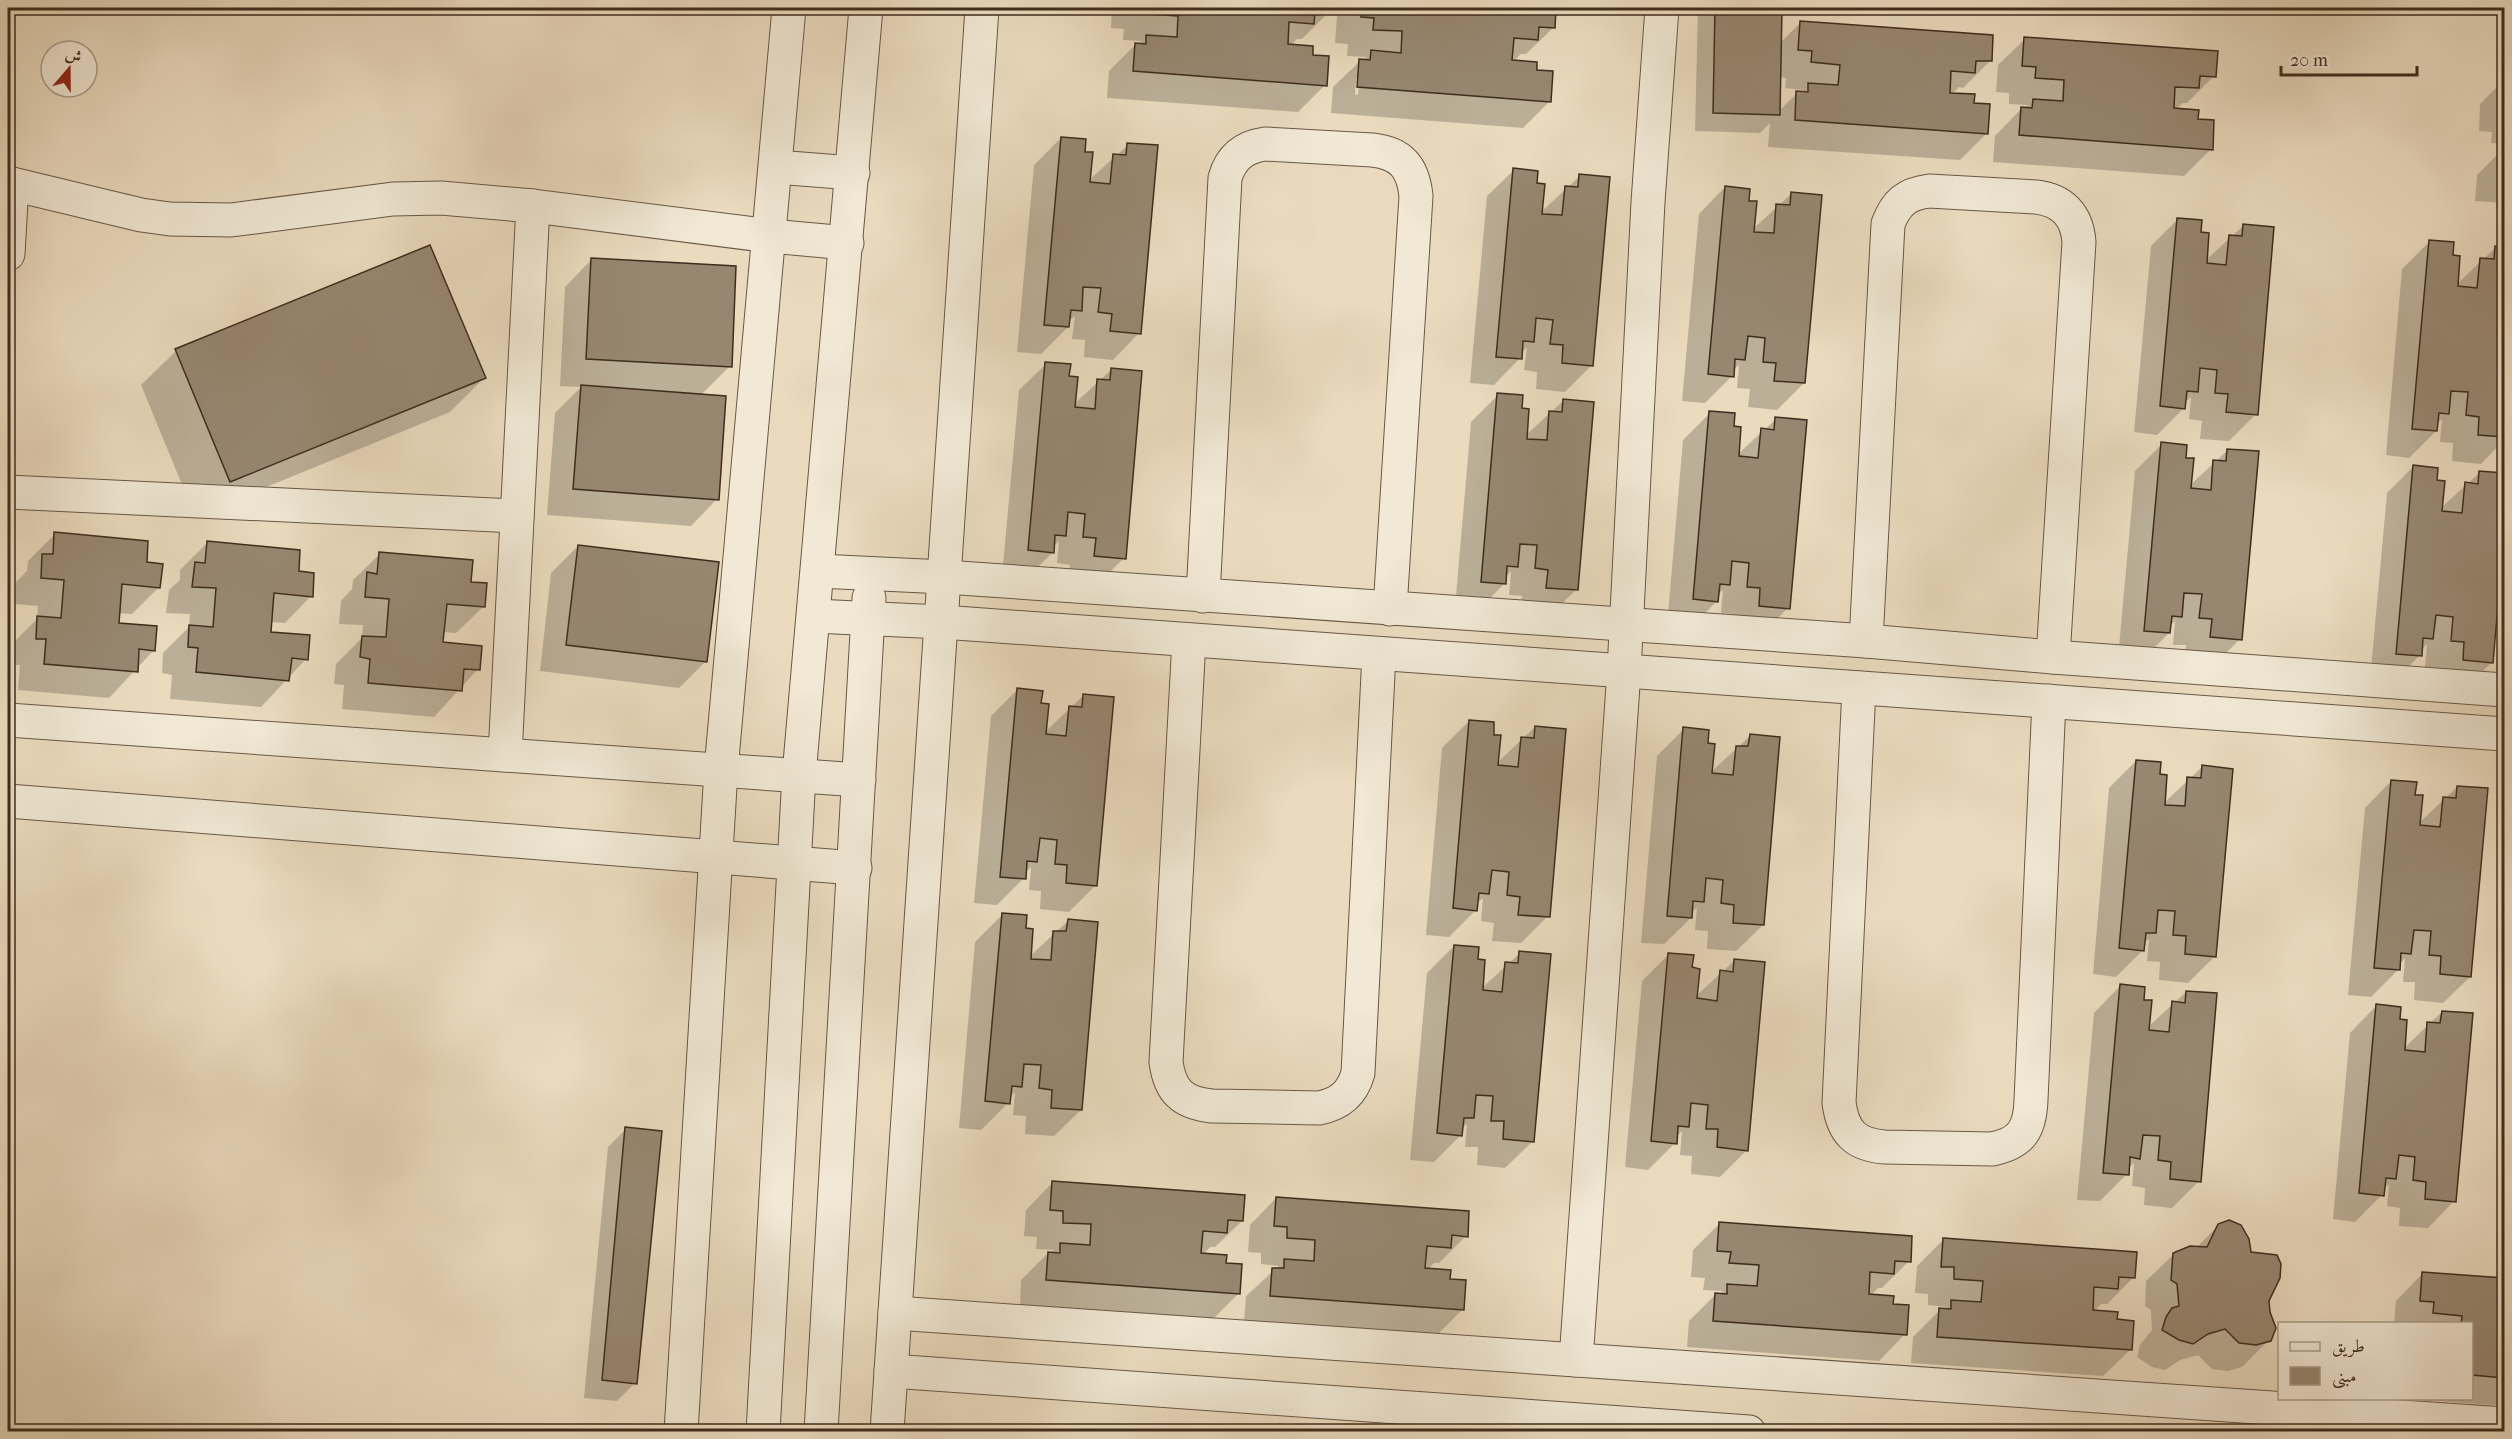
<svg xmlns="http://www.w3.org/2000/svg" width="2512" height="1439" viewBox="0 0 2512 1439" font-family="'IM FELL French Canon',Amiri,serif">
<rect width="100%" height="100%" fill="#eadbbf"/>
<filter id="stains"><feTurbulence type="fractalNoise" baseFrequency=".00333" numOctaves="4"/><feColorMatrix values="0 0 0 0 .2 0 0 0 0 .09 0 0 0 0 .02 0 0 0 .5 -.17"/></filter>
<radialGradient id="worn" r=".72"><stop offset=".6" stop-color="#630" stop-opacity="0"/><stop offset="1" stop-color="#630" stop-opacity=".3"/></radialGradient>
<!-- shadow -->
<g fill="#0003" fill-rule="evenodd">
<polygon points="1112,8 1329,8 1329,12 1302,39 1297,39 1290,46 1311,56 1325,85 1298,112 1107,98 1109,71 1135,45 1142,41 1123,40 1124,29 1111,28"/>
<path d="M1346,8H1554L1553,28L1526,54H1521L1513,62L1535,71L1550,101L1523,128L1331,113L1333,87L1360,61L1366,57L1347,56L1348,44L1335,43L1337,16ZM1356,78H1359L1358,95L1355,94Z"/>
<path d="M1698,8H1781L1780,43L1800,23L1990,61L1963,88L1959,87L1952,94L1973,105L1987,133L1960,160L1768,147L1770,123L1760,133L1695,131ZM1779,77L1786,78L1785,88L1803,90L1797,93L1779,111Z"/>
<polygon points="2025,39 2214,76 2187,103 2183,103 2175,110 2197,120 2211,149 2184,176 1993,162 1995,136 2021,109 2028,105 2009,104 2009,93 1996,92 1998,65"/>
<polygon points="2504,80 2504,144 2491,143 2492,132 2479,131 2480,104"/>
<polygon points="1061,138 1088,181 1128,145 1139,333 1113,360 1084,357 1085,340 1072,339 1075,316 1068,322 1068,327 1041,354 1017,352 1034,165"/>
<polygon points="2504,148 2504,203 2475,201 2477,175"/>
<polygon points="1514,170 1535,185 1541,212 1580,176 1592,365 1565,392 1536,389 1537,372 1524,370 1527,347 1521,353 1520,358 1494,385 1470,383 1487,196"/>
<polygon points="1725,187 1748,202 1753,229 1791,194 1804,383 1777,410 1748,407 1750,389 1737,388 1739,365 1732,371 1732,376 1705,403 1682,401 1699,214"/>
<polygon points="2178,219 2200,234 2205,261 2244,225 2256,414 2229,441 2200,439 2202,421 2189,419 2191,397 2184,403 2184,408 2157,435 2134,432 2151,246"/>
<polygon points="2429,242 2451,256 2457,284 2495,248 2504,249 2504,440 2481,464 2452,461 2453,443 2440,442 2442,419 2436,425 2436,431 2409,458 2386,455 2402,269"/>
<polygon points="591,260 730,366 701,395 717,499 691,526 547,515 555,413 581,387 560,386 565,287"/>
<polygon points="176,351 484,378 450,412 195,516 141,385"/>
<polygon points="1046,364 1073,405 1112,369 1124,558 1097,585 1068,583 1070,565 1057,563 1059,541 1053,547 1053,552 1026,579 1002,576 1019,390"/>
<polygon points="1498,395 1520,409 1525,436 1564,400 1576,590 1549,616 1520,614 1522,596 1509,595 1511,571 1505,578 1504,584 1478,610 1455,608 1471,422"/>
<polygon points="1710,413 1732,427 1738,454 1776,419 1788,608 1761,635 1732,632 1734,614 1721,613 1723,590 1717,596 1717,601 1690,628 1667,626 1683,440"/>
<polygon points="2162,444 2184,459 2189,486 2228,450 2240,639 2213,666 2184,663 2186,645 2173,645 2175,621 2169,627 2169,633 2142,660 2118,658 2135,471"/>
<polygon points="2413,467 2436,482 2441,508 2479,473 2504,475 2504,519 2492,662 2465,689 2438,669 2425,667 2427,644 2421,650 2420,655 2393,682 2370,680 2387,493"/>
<polygon points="55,534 145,563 159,587 132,614 118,613 117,625 154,650 109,698 18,690 20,665 10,665 11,645 37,619 38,606 15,604 16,582 27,571 28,561"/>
<polygon points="207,543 297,572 311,596 285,623 270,622 269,633 306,659 261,707 170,699 172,675 162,673 163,653 189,627 190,614 166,613 169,590 180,580 180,570"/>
<polygon points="578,546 706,661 679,688 540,671 551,573"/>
<polygon points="380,554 470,583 483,607 456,633 443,632 442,643 478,669 434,717 342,709 344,685 334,684 336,664 362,638 363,625 339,624 341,601 352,589 353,580"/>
<polygon points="1018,689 1039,704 1045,732 1083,696 1096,885 1069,912 1040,909 1041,891 1029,890 1031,867 1025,873 1024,878 997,905 974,903 991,716"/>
<polygon points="1469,721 1492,736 1497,763 1535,727 1548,916 1521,943 1492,941 1494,923 1481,921 1483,898 1476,904 1476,910 1449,937 1426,935 1442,748"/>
<polygon points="1684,729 1711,772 1750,736 1763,925 1736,951 1707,949 1708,931 1695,930 1697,907 1691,913 1691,918 1664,944 1641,943 1657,756"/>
<polygon points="2136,761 2158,775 2164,803 2202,767 2215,956 2188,983 2159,980 2160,962 2147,961 2149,939 2143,944 2143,950 2116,977 2093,974 2109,788"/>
<polygon points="2391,781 2413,796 2419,823 2457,787 2470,977 2443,1003 2414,1000 2415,982 2403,982 2405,958 2399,965 2398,970 2371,997 2348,995 2365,808"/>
<polygon points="1002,915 1024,929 1030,956 1068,921 1081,1110 1054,1136 1025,1134 1026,1116 1013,1115 1015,1092 1009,1098 1008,1103 981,1130 959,1128 975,942"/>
<polygon points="1454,946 1476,960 1482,988 1520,953 1532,1142 1505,1168 1477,1165 1478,1147 1465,1147 1467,1124 1461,1129 1461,1135 1434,1162 1410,1160 1427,973"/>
<polygon points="1669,954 1690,969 1696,996 1734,961 1747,1150 1720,1177 1691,1174 1692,1156 1680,1155 1682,1131 1676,1137 1675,1143 1648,1170 1625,1167 1642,981"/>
<polygon points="2120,986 2143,1001 2148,1027 2186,992 2199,1181 2172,1208 2144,1205 2145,1188 2132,1186 2134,1163 2128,1169 2127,1174 2100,1201 2077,1200 2094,1013"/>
<polygon points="2376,1006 2398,1021 2404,1048 2442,1012 2454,1201 2428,1228 2399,1226 2400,1208 2387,1206 2389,1184 2383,1190 2382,1195 2355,1222 2333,1219 2350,1033"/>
<polygon points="626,1129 635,1383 617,1401 584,1398 608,1147"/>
<polygon points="1052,1183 1242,1221 1215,1247 1210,1247 1203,1255 1224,1264 1239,1293 1212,1320 1020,1306 1021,1280 1048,1253 1055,1250 1036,1249 1037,1237 1024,1236 1026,1210"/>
<polygon points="1276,1198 1466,1236 1439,1263 1434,1263 1427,1270 1448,1280 1463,1309 1436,1336 1244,1322 1246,1296 1279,1266 1261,1264 1261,1253 1248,1252 1250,1225"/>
<polygon points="1720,1223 1909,1261 1882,1288 1878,1288 1870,1296 1892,1305 1905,1334 1879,1361 1687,1347 1689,1321 1716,1294 1719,1294 1723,1291 1703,1290 1705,1278 1691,1277 1693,1250"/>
<polygon points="2218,1226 2250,1253 2268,1301 2269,1340 2242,1367 2228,1371 2212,1369 2198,1355 2180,1360 2165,1370 2152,1367 2137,1357 2140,1345 2152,1330 2151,1310 2145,1306 2146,1281 2174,1254 2196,1248"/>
<polygon points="1944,1239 2134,1277 2107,1304 2101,1304 2094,1311 2115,1321 2130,1350 2103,1376 1911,1363 1913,1337 1940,1310 1947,1307 1928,1305 1928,1294 1915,1293 1917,1266"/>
<polygon points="2422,1274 2504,1280 2504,1406 2402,1398 2472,1398 2472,1324 2394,1324 2396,1301"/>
</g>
<!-- building -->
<g fill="#978771" stroke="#3e2d1d" stroke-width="1.5">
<polygon points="1150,8 1330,8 1330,13 1315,12 1314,24 1289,22 1288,44 1313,46 1313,55 1329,56 1327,86 1133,71 1135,43 1146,44 1146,35 1177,37 1178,16 1149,14"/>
<polygon points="1362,8 1556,8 1555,28 1539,27 1538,40 1514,38 1512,60 1537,62 1537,70 1553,71 1551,102 1357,87 1359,59 1370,60 1371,50 1401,53 1402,31 1373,30 1374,18 1361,17"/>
<polygon points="1715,8 1782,8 1780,115 1713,113"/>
<polygon points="1800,21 1993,35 1992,61 1976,61 1975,73 1951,71 1950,93 1975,94 1974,103 1990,104 1988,134 1795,120 1796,91 1808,92 1808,83 1838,85 1840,65 1811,62 1812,51 1798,50"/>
<polygon points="2024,37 2218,51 2216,77 2200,76 2199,88 2175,87 2174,108 2199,110 2198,119 2214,120 2213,150 2019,135 2021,107 2032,108 2033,99 2063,101 2064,80 2035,78 2036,67 2022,66"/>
<polygon points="1061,137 1086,139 1085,152 1093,152 1090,182 1110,184 1113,154 1126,155 1127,143 1158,145 1141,334 1110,331 1112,314 1098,312 1101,288 1083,287 1082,311 1071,310 1069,327 1044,325"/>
<polygon points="2503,146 2504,147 2504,175 2501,174"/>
<polygon points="1513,168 1538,171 1537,183 1545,184 1542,214 1562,215 1565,186 1578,187 1579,174 1610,177 1593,366 1562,363 1563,345 1550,344 1553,320 1536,318 1534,342 1523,341 1522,359 1496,357"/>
<polygon points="1725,186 1750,189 1749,201 1757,201 1754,232 1774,233 1776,204 1790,205 1791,192 1822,195 1805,383 1774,381 1776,363 1763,362 1765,338 1748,336 1745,360 1735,359 1734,377 1708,374"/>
<polygon points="2177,218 2202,220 2201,232 2209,233 2207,263 2226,265 2229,235 2242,236 2243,224 2274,227 2258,415 2226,412 2228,394 2215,393 2217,370 2200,368 2198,392 2187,391 2185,409 2160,406"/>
<polygon points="2429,240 2454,242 2453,255 2460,256 2458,286 2477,288 2480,258 2494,259 2495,246 2504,247 2504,437 2478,435 2479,417 2466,415 2468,392 2451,391 2449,414 2439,413 2437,431 2412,429"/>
<polygon points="430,245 486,378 230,482 175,349"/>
<polygon points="591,258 736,266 732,367 586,359"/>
<polygon points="1045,362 1071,364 1069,376 1078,377 1075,407 1095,409 1097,379 1110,380 1111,368 1142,371 1126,559 1094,556 1096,538 1083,537 1085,514 1068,512 1066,536 1055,535 1054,553 1028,550"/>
<polygon points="581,385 726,396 719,500 573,489"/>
<polygon points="1497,393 1523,395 1522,408 1529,409 1527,439 1547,440 1549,411 1562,412 1563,399 1594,402 1578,590 1546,588 1548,570 1535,568 1537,545 1520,544 1518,567 1507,566 1506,584 1481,582"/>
<polygon points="1709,411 1735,413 1734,426 1741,427 1739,456 1758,458 1761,428 1774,430 1775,417 1807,420 1790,609 1759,606 1760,588 1747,587 1749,563 1732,561 1730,585 1720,584 1718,602 1693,599"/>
<polygon points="2161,442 2187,445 2186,458 2194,458 2191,488 2211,490 2213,460 2226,461 2227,449 2259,451 2242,640 2210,637 2212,619 2199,618 2202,594 2184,593 2182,617 2172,616 2170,633 2144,631"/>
<polygon points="2413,465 2438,468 2437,480 2445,481 2442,511 2462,513 2465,482 2478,484 2479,471 2504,473 2504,535 2493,663 2463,660 2464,642 2451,641 2453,617 2436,615 2433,639 2423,638 2422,656 2396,654"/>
<polygon points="54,532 148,541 147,562 163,564 160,588 122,584 119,623 157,626 155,651 139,649 138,672 44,664 46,639 36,639 37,616 61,618 64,580 41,578 42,554 53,554"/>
<polygon points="207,541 300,550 299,571 314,573 313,597 274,593 271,632 310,635 308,660 292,658 289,681 196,672 198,648 188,647 189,625 213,627 216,588 192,587 195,562 205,563"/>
<polygon points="578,545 719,562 707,662 566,645"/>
<polygon points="379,552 473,560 471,582 487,583 485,607 447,604 443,642 482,646 480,670 464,669 462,691 368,683 370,659 360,657 362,636 386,637 389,599 365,597 367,572 377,574"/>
<polygon points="1017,688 1043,691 1041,703 1049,704 1046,734 1066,736 1069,706 1082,707 1083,694 1114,697 1097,886 1066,883 1067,865 1055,864 1057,840 1040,838 1037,862 1027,861 1026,879 1000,877"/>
<polygon points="1469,720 1494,722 1494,735 1501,735 1498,765 1518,767 1521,737 1534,738 1535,726 1566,729 1550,917 1518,915 1520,897 1507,895 1509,872 1492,870 1489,894 1479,893 1477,911 1453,908"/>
<polygon points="1683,727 1709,730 1708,743 1715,744 1712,773 1733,775 1736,746 1748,746 1750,734 1780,737 1764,925 1733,923 1734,905 1721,903 1723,880 1706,878 1704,902 1693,901 1692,918 1667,916"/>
<polygon points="2136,760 2161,762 2160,774 2167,775 2165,805 2185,806 2187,777 2201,778 2202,765 2233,769 2216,957 2185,954 2186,936 2173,935 2175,911 2158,910 2156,933 2146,933 2144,951 2119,948"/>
<polygon points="2391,780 2417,782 2415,795 2423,795 2420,825 2440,827 2443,797 2456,798 2457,786 2488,788 2471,977 2440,974 2441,956 2429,955 2431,931 2414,930 2411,954 2401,953 2400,970 2374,968"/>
<polygon points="1002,913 1027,915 1026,928 1033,929 1031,959 1051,960 1053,931 1066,931 1068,919 1098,922 1082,1110 1051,1108 1052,1090 1039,1088 1041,1065 1024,1064 1022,1087 1012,1086 1010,1104 985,1101"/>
<polygon points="1454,945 1479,947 1478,959 1485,960 1483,990 1502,992 1505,962 1518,963 1519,951 1551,954 1534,1142 1503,1139 1504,1121 1491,1121 1493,1096 1476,1095 1474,1118 1464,1118 1462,1136 1437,1133"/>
<polygon points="1668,953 1694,955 1692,967 1700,969 1697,998 1717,1001 1720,970 1733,972 1734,959 1765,962 1748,1151 1717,1147 1718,1129 1706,1129 1708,1105 1691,1103 1689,1127 1678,1126 1677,1144 1651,1141"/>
<polygon points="2120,984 2145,987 2144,1000 2152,1000 2149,1030 2169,1032 2172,1001 2185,1003 2186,991 2217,993 2201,1182 2170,1179 2171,1162 2158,1160 2160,1136 2143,1135 2140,1159 2130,1157 2129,1175 2103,1173"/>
<polygon points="2376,1004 2401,1007 2400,1019 2407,1020 2405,1050 2425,1052 2427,1022 2440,1023 2442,1011 2473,1013 2456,1202 2425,1199 2426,1182 2413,1180 2415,1157 2399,1155 2396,1179 2386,1178 2384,1196 2359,1193"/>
<polygon points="625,1127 662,1131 637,1384 602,1380"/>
<polygon points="1052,1181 1245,1195 1243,1221 1228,1220 1227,1233 1203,1231 1201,1253 1227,1255 1226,1263 1242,1264 1240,1294 1046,1280 1048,1252 1060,1253 1060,1243 1090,1245 1091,1224 1063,1223 1063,1211 1050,1210"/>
<polygon points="1276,1197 1469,1211 1468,1237 1452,1235 1451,1248 1427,1246 1425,1268 1451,1270 1450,1279 1466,1280 1464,1310 1270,1296 1272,1268 1284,1268 1284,1259 1314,1261 1315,1240 1287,1238 1287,1227 1274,1226"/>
<polygon points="2229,1220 2241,1225 2249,1239 2251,1252 2277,1255 2281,1264 2280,1278 2269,1301 2270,1312 2276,1328 2271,1341 2256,1345 2239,1343 2225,1329 2208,1334 2193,1344 2179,1340 2162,1330 2166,1317 2172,1308 2179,1306 2177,1284 2171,1280 2173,1253 2190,1246 2207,1247 2218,1224"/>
<polygon points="1719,1222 1912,1236 1911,1262 1895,1261 1894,1274 1870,1272 1869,1294 1894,1296 1893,1304 1909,1305 1907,1335 1713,1321 1715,1293 1727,1294 1727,1284 1757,1286 1759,1265 1729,1263 1731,1252 1717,1251"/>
<polygon points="1943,1238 2137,1252 2135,1278 2119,1277 2118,1289 2094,1287 2093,1310 2118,1312 2117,1319 2134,1321 2132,1350 1937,1337 1939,1308 1951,1309 1951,1300 1981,1302 1983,1281 1954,1279 1954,1267 1941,1267"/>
<polygon points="2422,1272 2504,1278 2504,1378 2472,1375 2472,1324 2461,1324 2462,1316 2433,1313 2434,1302 2420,1301"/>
</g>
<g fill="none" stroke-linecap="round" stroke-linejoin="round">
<!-- minor casing -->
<g stroke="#695846" stroke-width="35">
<g id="minor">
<polyline points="776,167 853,173"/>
<polyline points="8,183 141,215 170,219 231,220 393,199 441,198 533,206 770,236 847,243"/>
<polyline points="8,254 12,184"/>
<polyline points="8,492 517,516"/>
<polyline points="818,571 945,577 1866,641 2053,657 2504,690"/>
<path d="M1203,596L1225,178C1231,157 1244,147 1265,144L1372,150C1401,153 1413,167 1416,196L1390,609"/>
<polyline points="814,616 942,622 2504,734"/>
<path d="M1189,640L1166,1062C1170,1091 1182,1103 1212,1106L1319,1108C1340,1104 1352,1094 1358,1073L1379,654"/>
<path d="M1866,641L1888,224C1896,203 1906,194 1929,191L2036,197C2062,200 2077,215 2079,242L2053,657"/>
<path d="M1859,688L1839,1103C1843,1132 1855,1145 1885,1147L1992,1149C2022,1143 2030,1129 2031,1100L2049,701"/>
<polyline points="8,720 859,780"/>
<polyline points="505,755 533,206"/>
<polyline points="8,801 855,868"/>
<polyline points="895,1313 2504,1424"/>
<polyline points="1576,1360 1624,671 1648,202 1662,8"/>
<polyline points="891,1371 1749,1432"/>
<polyline points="681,1432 721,770 789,8"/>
<polyline points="763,1432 799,775 866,8"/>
<polyline points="821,1432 869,598"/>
<polyline points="887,1432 982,8"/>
</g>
</g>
<!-- minor -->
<use href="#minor" stroke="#f1e8d5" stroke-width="33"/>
</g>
<!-- margin -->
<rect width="2512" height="1439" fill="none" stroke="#eadbbf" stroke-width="30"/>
<rect x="9" y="9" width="2494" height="1421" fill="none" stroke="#3e2d1d" stroke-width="3"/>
<rect x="15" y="15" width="2482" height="1409" fill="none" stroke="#3e2d1d" stroke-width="1.5"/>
<!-- legend -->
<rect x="2278" y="1322" width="195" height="78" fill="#f1e8d5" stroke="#a99d8b" stroke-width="1.5"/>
<rect x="2290" y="1342" width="30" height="9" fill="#f1e8d5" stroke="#a99d8b" stroke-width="1.5"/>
<text x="2332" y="1352" font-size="18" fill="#3e2d1d">طريق</text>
<rect x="2290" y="1367" width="30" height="18" fill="#978771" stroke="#a99d8b" stroke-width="1.5"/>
<text x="2332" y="1382" font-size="18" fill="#3e2d1d">مبنى</text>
<!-- north arrow -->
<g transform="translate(69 69) rotate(20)"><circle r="28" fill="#f1e8d5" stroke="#a99d8b" stroke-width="1.5"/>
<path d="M0-4.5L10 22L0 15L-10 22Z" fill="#8f2418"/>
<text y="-9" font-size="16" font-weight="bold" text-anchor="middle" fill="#3e2d1d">ش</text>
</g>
<!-- scale -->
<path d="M2281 66v9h136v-9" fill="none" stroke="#3e2d1d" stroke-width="3"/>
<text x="2290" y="66" font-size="18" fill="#3e2d1d" stroke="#f1e8d5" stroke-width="4.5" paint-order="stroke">20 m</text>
<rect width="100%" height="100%" filter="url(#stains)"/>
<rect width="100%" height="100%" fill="url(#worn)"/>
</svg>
